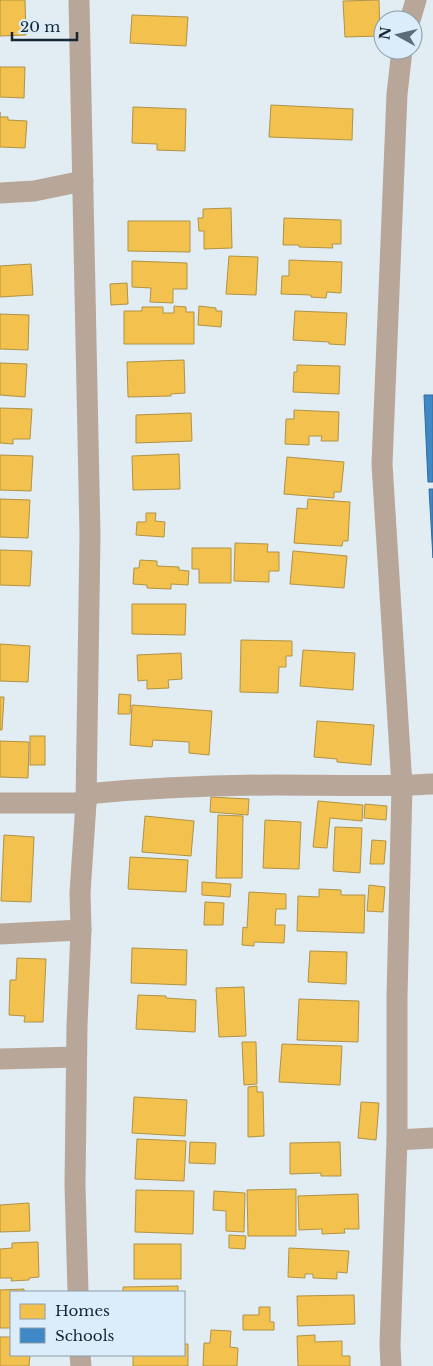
<svg xmlns="http://www.w3.org/2000/svg" width="433" height="1366" viewBox="0 0 433 1366" font-family="'Libre Baskerville',serif">
<rect width="100%" height="100%" fill="#e2ecf3"/>
<!-- homes -->
<g fill="#f2c14e" stroke="#b09346">
<polygon points="0,0 25,0 26,35 0,36"/>
<polygon points="379,0 380,36 345,37 343,1"/>
<polygon points="132,15 188,17 186,46 130,43"/>
<polygon points="0,67 25,67 24,98 0,97"/>
<polygon points="271,105 353,109 352,140 269,137"/>
<polygon points="133,107 186,109 185,151 157,150 157,144 132,143"/>
<polygon points="0,112 0,117 8,117 8,120 27,121 25,148 0,147"/>
<polygon points="231,208 232,248 204,249 204,231 199,231 198,218 203,218 203,209"/>
<polygon points="284,218 341,220 341,244 332,244 333,248 299,247 299,245 283,245"/>
<polygon points="128,221 190,221 190,252 128,251"/>
<polygon points="229,256 258,257 256,295 226,294"/>
<polygon points="289,260 342,262 341,293 327,292 326,298 311,297 311,295 281,294 282,276 289,276"/>
<polygon points="132,261 187,263 187,289 173,289 173,303 150,302 151,288 132,287"/>
<polygon points="31,264 33,295 0,297 0,266"/>
<polygon points="127,283 128,304 111,305 110,284"/>
<polygon points="174,306 186,307 186,312 194,312 194,344 124,344 124,311 142,311 142,307 163,307 163,313 174,313"/>
<polygon points="199,306 216,308 216,311 222,311 221,327 198,325"/>
<polygon points="295,311 347,313 345,345 329,344 329,342 293,340"/>
<polygon points="0,314 29,315 28,350 0,349"/>
<polygon points="184,360 185,393 171,394 171,396 128,397 127,362"/>
<polygon points="0,363 27,364 25,397 0,395"/>
<polygon points="297,365 340,366 339,394 293,392 294,372 297,372"/>
<polygon points="0,408 32,409 30,439 13,439 13,444 0,443"/>
<polygon points="294,410 339,412 338,441 321,441 322,436 309,436 309,445 285,444 286,419 294,419"/>
<polygon points="191,413 192,441 136,443 136,415"/>
<polygon points="179,454 180,489 133,490 132,456"/>
<polygon points="0,455 33,456 31,491 0,490"/>
<polygon points="287,457 344,462 341,492 334,492 334,498 284,494"/>
<polygon points="0,499 30,500 28,538 0,537"/>
<polygon points="308,499 350,502 348,541 343,541 342,546 294,543 297,508 307,509"/>
<polygon points="146,513 156,513 155,521 165,522 164,537 136,535 137,522 146,522"/>
<polygon points="235,543 268,544 267,552 279,552 279,571 269,571 269,582 234,581"/>
<polygon points="192,548 231,548 231,583 199,583 199,569 192,569"/>
<polygon points="0,550 32,551 30,586 0,585"/>
<polygon points="293,551 347,556 344,588 290,584"/>
<polygon points="140,560 157,561 157,566 179,567 179,570 189,571 188,585 171,584 171,589 147,588 147,585 133,584 134,568 139,568"/>
<polygon points="132,604 186,604 185,635 132,634"/>
<polygon points="241,640 292,641 292,656 286,656 286,667 279,667 278,693 240,692"/>
<polygon points="0,644 30,646 28,682 0,681"/>
<polygon points="303,650 355,653 353,690 300,686"/>
<polygon points="181,653 182,679 168,680 169,688 147,689 147,680 138,681 137,655"/>
<polygon points="119,694 131,695 130,714 118,714"/>
<polygon points="0,697 4,697 2,730 0,730"/>
<polygon points="132,705 212,711 209,755 189,753 189,742 153,740 152,747 130,745"/>
<polygon points="317,721 374,725 371,765 337,762 337,759 314,757"/>
<rect x="30" y="736" width="15" height="29"/>
<polygon points="0,741 29,742 28,778 0,777"/>
<polygon points="211,797 249,799 248,815 210,812"/>
<polygon points="318,801 363,805 362,821 330,818 327,848 313,847"/>
<polygon points="365,804 387,806 386,820 364,818"/>
<polygon points="218,815 243,816 242,878 216,878"/>
<polygon points="145,816 194,821 191,856 142,852"/>
<polygon points="265,820 301,822 299,869 263,868"/>
<polygon points="335,827 362,828 360,873 333,871"/>
<polygon points="4,835 34,837 31,902 1,901"/>
<polygon points="372,840 386,841 384,864 370,864"/>
<polygon points="130,857 188,860 186,892 128,889"/>
<polygon points="202,882 231,884 230,897 202,895"/>
<polygon points="369,885 385,887 383,912 367,911"/>
<polygon points="319,889 341,890 341,895 365,895 364,933 297,931 298,896 319,897"/>
<polygon points="249,892 286,894 286,909 276,909 275,925 285,925 284,943 254,942 254,946 242,945 243,927 247,928"/>
<polygon points="205,902 224,903 223,925 204,925"/>
<polygon points="132,948 187,950 186,985 131,983"/>
<polygon points="310,951 347,952 346,984 308,982"/>
<polygon points="17,958 46,959 43,1022 24,1022 25,1016 9,1015 10,980 16,980"/>
<polygon points="244,987 246,1036 219,1037 216,988"/>
<polygon points="138,995 166,996 166,998 196,1000 195,1032 136,1029"/>
<polygon points="299,999 359,1001 358,1042 297,1040"/>
<polygon points="242,1042 256,1042 257,1084 244,1085"/>
<polygon points="282,1044 342,1046 340,1085 279,1082"/>
<polygon points="257,1086 257,1092 263,1092 264,1136 248,1137 248,1087"/>
<polygon points="134,1097 187,1100 185,1136 132,1133"/>
<polygon points="361,1102 379,1103 376,1140 358,1138"/>
<polygon points="137,1139 186,1141 184,1181 135,1179"/>
<polygon points="190,1142 216,1143 215,1164 189,1163"/>
<polygon points="340,1142 341,1176 321,1176 321,1173 290,1174 290,1143"/>
<polygon points="296,1189 296,1236 248,1236 247,1190"/>
<polygon points="136,1190 194,1191 193,1234 135,1232"/>
<polygon points="214,1191 245,1193 244,1232 226,1231 226,1211 213,1210"/>
<polygon points="358,1194 359,1229 344,1229 345,1233 322,1234 322,1229 299,1230 298,1196"/>
<polygon points="29,1203 30,1231 0,1232 0,1205"/>
<polygon points="229,1235 246,1236 245,1249 229,1248"/>
<polygon points="38,1242 39,1277 29,1278 29,1280 11,1281 12,1278 0,1278 0,1249 12,1248 12,1243"/>
<rect x="134" y="1244" width="47" height="35"/>
<polygon points="289,1248 349,1251 347,1273 337,1272 337,1279 313,1278 313,1274 305,1274 305,1278 288,1277"/>
<polygon points="178,1286 178,1292 123,1292 123,1287"/>
<polygon points="24,1289 24,1292 11,1292 11,1328 0,1328 0,1290"/>
<polygon points="354,1295 355,1324 298,1326 297,1296"/>
<polygon points="259,1307 270,1307 270,1322 274,1322 274,1330 243,1330 243,1315 259,1315"/>
<polygon points="211,1330 231,1331 230,1347 238,1348 237,1366 203,1366 204,1343 210,1343"/>
<polygon points="315,1335 315,1342 342,1341 342,1356 350,1356 350,1366 298,1366 297,1336"/>
<polygon points="0,1337 11,1337 11,1355 30,1355 29,1366 0,1366"/>
<polygon points="184,1344 188,1344 188,1366 133,1366 133,1355 184,1355"/>
</g>
<!-- schools -->
<g fill="#3f88c5" stroke="#326b99">
<polygon points="424,395 433,395 433,482 428,482"/>
<polygon points="429,489 433,489 433,558"/>
</g>
<g fill="none" stroke-linecap="round" stroke-linejoin="round">
<!-- street -->
<g stroke="#b8a699" stroke-width="21">
<polyline points="410,20 416,0"/>
<polyline points="0,193 34,191 83,181"/>
<path d="M86,794C149,788 213,785 277,785C329,785 381,787 433,784"/>
<polyline points="0,803 86,803"/>
<polyline points="0,934 81,930"/>
<polyline points="0,1059 76,1057"/>
<polyline points="397,1140 433,1138"/>
<polyline points="78,1292 75,1185 77,1026 81,930 80,893 86,803 90,535 79,0"/>
<polyline points="80,1355 81,1366"/>
<polyline points="391,1366 390,1345 397,1140 397,997 402,786 382,464 397,94 402,50"/>
</g>
</g>
<!-- legend -->
<rect x="10" y="1291" width="175" height="65" fill="#dbedfa" stroke="#8c9eaa"/>
<rect x="20" y="1304" width="25" height="15" fill="#f2c14e" stroke="#8c9eaa"/>
<text x="55" y="1316" font-size="15" fill="#152733">Homes</text>
<rect x="20" y="1328" width="25" height="15" fill="#3f88c5" stroke="#8c9eaa"/>
<text x="55" y="1341" font-size="15" fill="#152733">Schools</text>
<!-- north arrow -->
<g transform="translate(398 35) rotate(278)"><circle r="24" fill="#dbedfa" stroke="#8c9eaa"/>
<path d="M0-4L9 19L0 12L-9 19Z" fill="#5d6c76"/>
<text y="-8" font-size="14" font-weight="bold" text-anchor="middle" fill="#152733">N</text>
</g>
<!-- scale -->
<path d="M12 32v8h65v-8" fill="none" stroke="#152733" stroke-width="2.5"/>
<text x="20" y="32" font-size="15" fill="#152733" stroke="#dbedfa" stroke-width="4" paint-order="stroke">20 m</text>
</svg>
